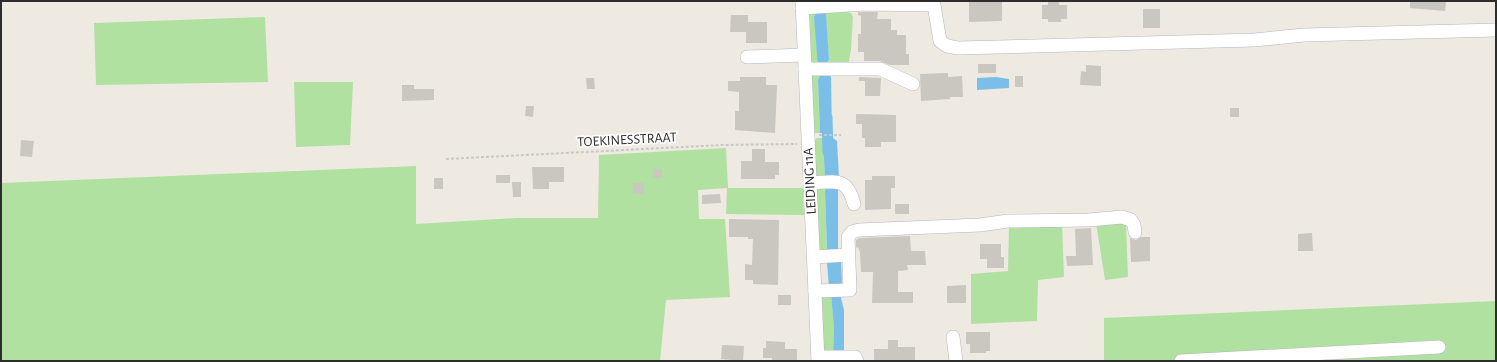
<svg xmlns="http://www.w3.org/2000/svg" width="1497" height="362" viewBox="0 0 1497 362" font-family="'Alegreya Sans',sans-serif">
<rect width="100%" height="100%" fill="#eeeae1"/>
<!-- green -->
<g fill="#b0e1a1">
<polygon points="813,11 817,11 818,67 810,65 808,16"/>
<polygon points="825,11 845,11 851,13 853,17 851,50 848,66 826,67 829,59"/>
<polygon points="265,17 268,82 96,85 94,23"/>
<polygon points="821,72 818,80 820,133 814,133 811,74"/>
<polygon points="294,82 353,82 350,145 296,147"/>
<polygon points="817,138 823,138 825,180 815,176 814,141"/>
<polygon points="726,148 728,188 803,188 804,215 726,214 727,188 698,190 699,219 725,219 730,297 666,300 660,361 1,361 1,183 416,166 416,224 516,218 598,218 599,155"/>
<polygon points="827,186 825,191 827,249 829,253 820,253 818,248 817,189"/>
<polygon points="1121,220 1126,224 1128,277 1105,280 1096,223"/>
<polygon points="1062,223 1064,277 1038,280 1037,321 971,324 971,274 1008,271 1009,225"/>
<polygon points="823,294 831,294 834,329 833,354 822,351 821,298"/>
<polygon points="1496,301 1496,361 1104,361 1104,318"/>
</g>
<!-- water -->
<g fill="#7bbfe9">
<polygon points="817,11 825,11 826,15 829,59 826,67 818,67 814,17"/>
<polygon points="821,72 827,72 831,77 832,133 820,133 818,80"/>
<polygon points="996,77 1009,79 1009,88 977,90 977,78"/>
<polygon points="823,138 833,138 837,141 839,178 825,180"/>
<polygon points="827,186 836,186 838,190 838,250 829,253 827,249 825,191"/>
<polygon points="831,259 841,262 842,282 840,288 829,288 827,263"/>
<polygon points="831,294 840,294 844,310 844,355 833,354 834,329"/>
</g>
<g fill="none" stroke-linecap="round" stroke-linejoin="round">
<!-- canal -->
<polyline stroke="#7bbfe9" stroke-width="11" points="827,117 828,152"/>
</g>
<!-- building -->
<g fill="#cac6c0">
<polygon points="969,1 1002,1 1002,21 969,22"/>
<polygon points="1048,1 1059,1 1059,5 1067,5 1067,19 1061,19 1061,22 1048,22 1048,19 1042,19 1042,5 1048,5"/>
<polygon points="1410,1 1444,1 1446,3 1445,11 1410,8"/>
<rect x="1143" y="9" width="17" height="19"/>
<polygon points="858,12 878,12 877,19 891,19 891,30 897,30 897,35 906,35 906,54 909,54 909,65 890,65 880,61 864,61 864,52 858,52 858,34 861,34 861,16 858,15"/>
<polygon points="731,15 748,15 748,22 767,22 767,43 746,43 746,32 730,32"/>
<rect x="978" y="64" width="18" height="9"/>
<polygon points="1086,65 1101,66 1101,86 1080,85 1081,71 1086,72"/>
<polygon points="948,73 948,77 962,76 963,97 950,97 950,99 921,101 920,74"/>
<rect x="1015" y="76" width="8" height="11"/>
<polygon points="740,77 766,77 766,85 777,85 775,133 735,130 735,111 739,111 739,92 728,91 728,81 740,81"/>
<polygon points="859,77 881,78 880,96 865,96 865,81 859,81"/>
<polygon points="586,78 594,78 595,89 587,89"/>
<polygon points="402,85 414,85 414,89 434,89 434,100 402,101"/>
<polygon points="526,106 534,106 533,117 525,116"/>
<rect x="1230" y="108" width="9" height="9"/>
<polygon points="856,114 896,115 896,142 881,142 881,147 865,147 865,138 862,138 862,124 856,124"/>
<polygon points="21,140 34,141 32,157 20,156"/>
<polygon points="752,149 765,149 765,162 779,162 779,175 775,175 775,179 741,179 741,161 752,161"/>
<polygon points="532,167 564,167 564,182 549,182 549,189 533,189"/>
<rect x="653" y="169" width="9" height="9"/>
<rect x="496" y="175" width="14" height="8"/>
<polygon points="872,176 895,176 895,188 891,188 891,209 865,210 865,180 872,180"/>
<rect x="434" y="178" width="9" height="11"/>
<polygon points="512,182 521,182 521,197 513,197"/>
<rect x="633" y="183" width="11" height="11"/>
<polygon points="720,194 721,203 702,204 702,195"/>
<rect x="895" y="204" width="14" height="10"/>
<polygon points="729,219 779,220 778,285 753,284 753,280 745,280 745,264 752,265 753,239 748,239 748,237 729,237"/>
<polygon points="1091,228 1093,265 1067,266 1066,256 1076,256 1075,229"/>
<polygon points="1312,233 1313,251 1298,251 1298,234"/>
<polygon points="910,236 911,251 925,251 926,265 907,265 908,270 898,271 898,292 913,292 913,303 872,303 873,272 861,272 860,252 858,247 856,248 856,240 860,238"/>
<polygon points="1141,237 1150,237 1150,261 1131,262 1130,238 1136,240"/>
<polygon points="980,244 1001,244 1001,257 1004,257 1004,268 987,268 987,259 980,259"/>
<polygon points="966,285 966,303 947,303 947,286"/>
<rect x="778" y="295" width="13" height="10"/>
<polygon points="966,332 990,332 990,351 986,351 986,353 970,353 970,344 966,344"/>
<polygon points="888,340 898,340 898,347 915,347 915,361 874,361 874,349 888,349"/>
<polygon points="766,341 785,342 785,349 797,349 797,361 772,361 772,358 763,358 763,348 766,348"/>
<polygon points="722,345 744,346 743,361 721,359"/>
</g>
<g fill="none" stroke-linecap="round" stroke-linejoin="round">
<!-- minor casing -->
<g stroke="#b4b5bf" stroke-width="14">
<g id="minor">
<polyline points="802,1 818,361"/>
<polyline points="802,8 865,4 934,5 940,41 947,46 958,48 1254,40 1304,35 1496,30"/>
<polyline points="747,57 804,55"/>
<polyline points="805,69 880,69 913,84"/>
<path d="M810,183C835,182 847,176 854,204"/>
<polyline points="814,257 848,255"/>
<polyline points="815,291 850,290 848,237 852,232 859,230 980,225 1008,221 1089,220 1122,217 1131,220 1134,225 1135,232"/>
<polyline points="953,337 956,361"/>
<polyline points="818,357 855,357 857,361"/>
<polyline points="1181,361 1439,347"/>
</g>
</g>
<!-- path -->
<g stroke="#c8c8c8" stroke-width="2" stroke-dasharray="3 2" stroke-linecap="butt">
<polyline points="819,135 841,135"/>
<polyline points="446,159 722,145 797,144"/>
</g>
<!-- minor -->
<use href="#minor" stroke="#fff" stroke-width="13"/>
</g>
<g text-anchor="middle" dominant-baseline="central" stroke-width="3.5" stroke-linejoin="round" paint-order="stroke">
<!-- street labels -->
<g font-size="14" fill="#2d2d2d" stroke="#fff">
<text transform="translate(627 140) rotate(-3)">TOEKINESSTRAAT</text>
<text transform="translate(810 181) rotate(-93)">LEIDING 11A</text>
</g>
</g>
<!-- border -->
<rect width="1497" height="362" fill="none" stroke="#2d2d2d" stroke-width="4"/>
</svg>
